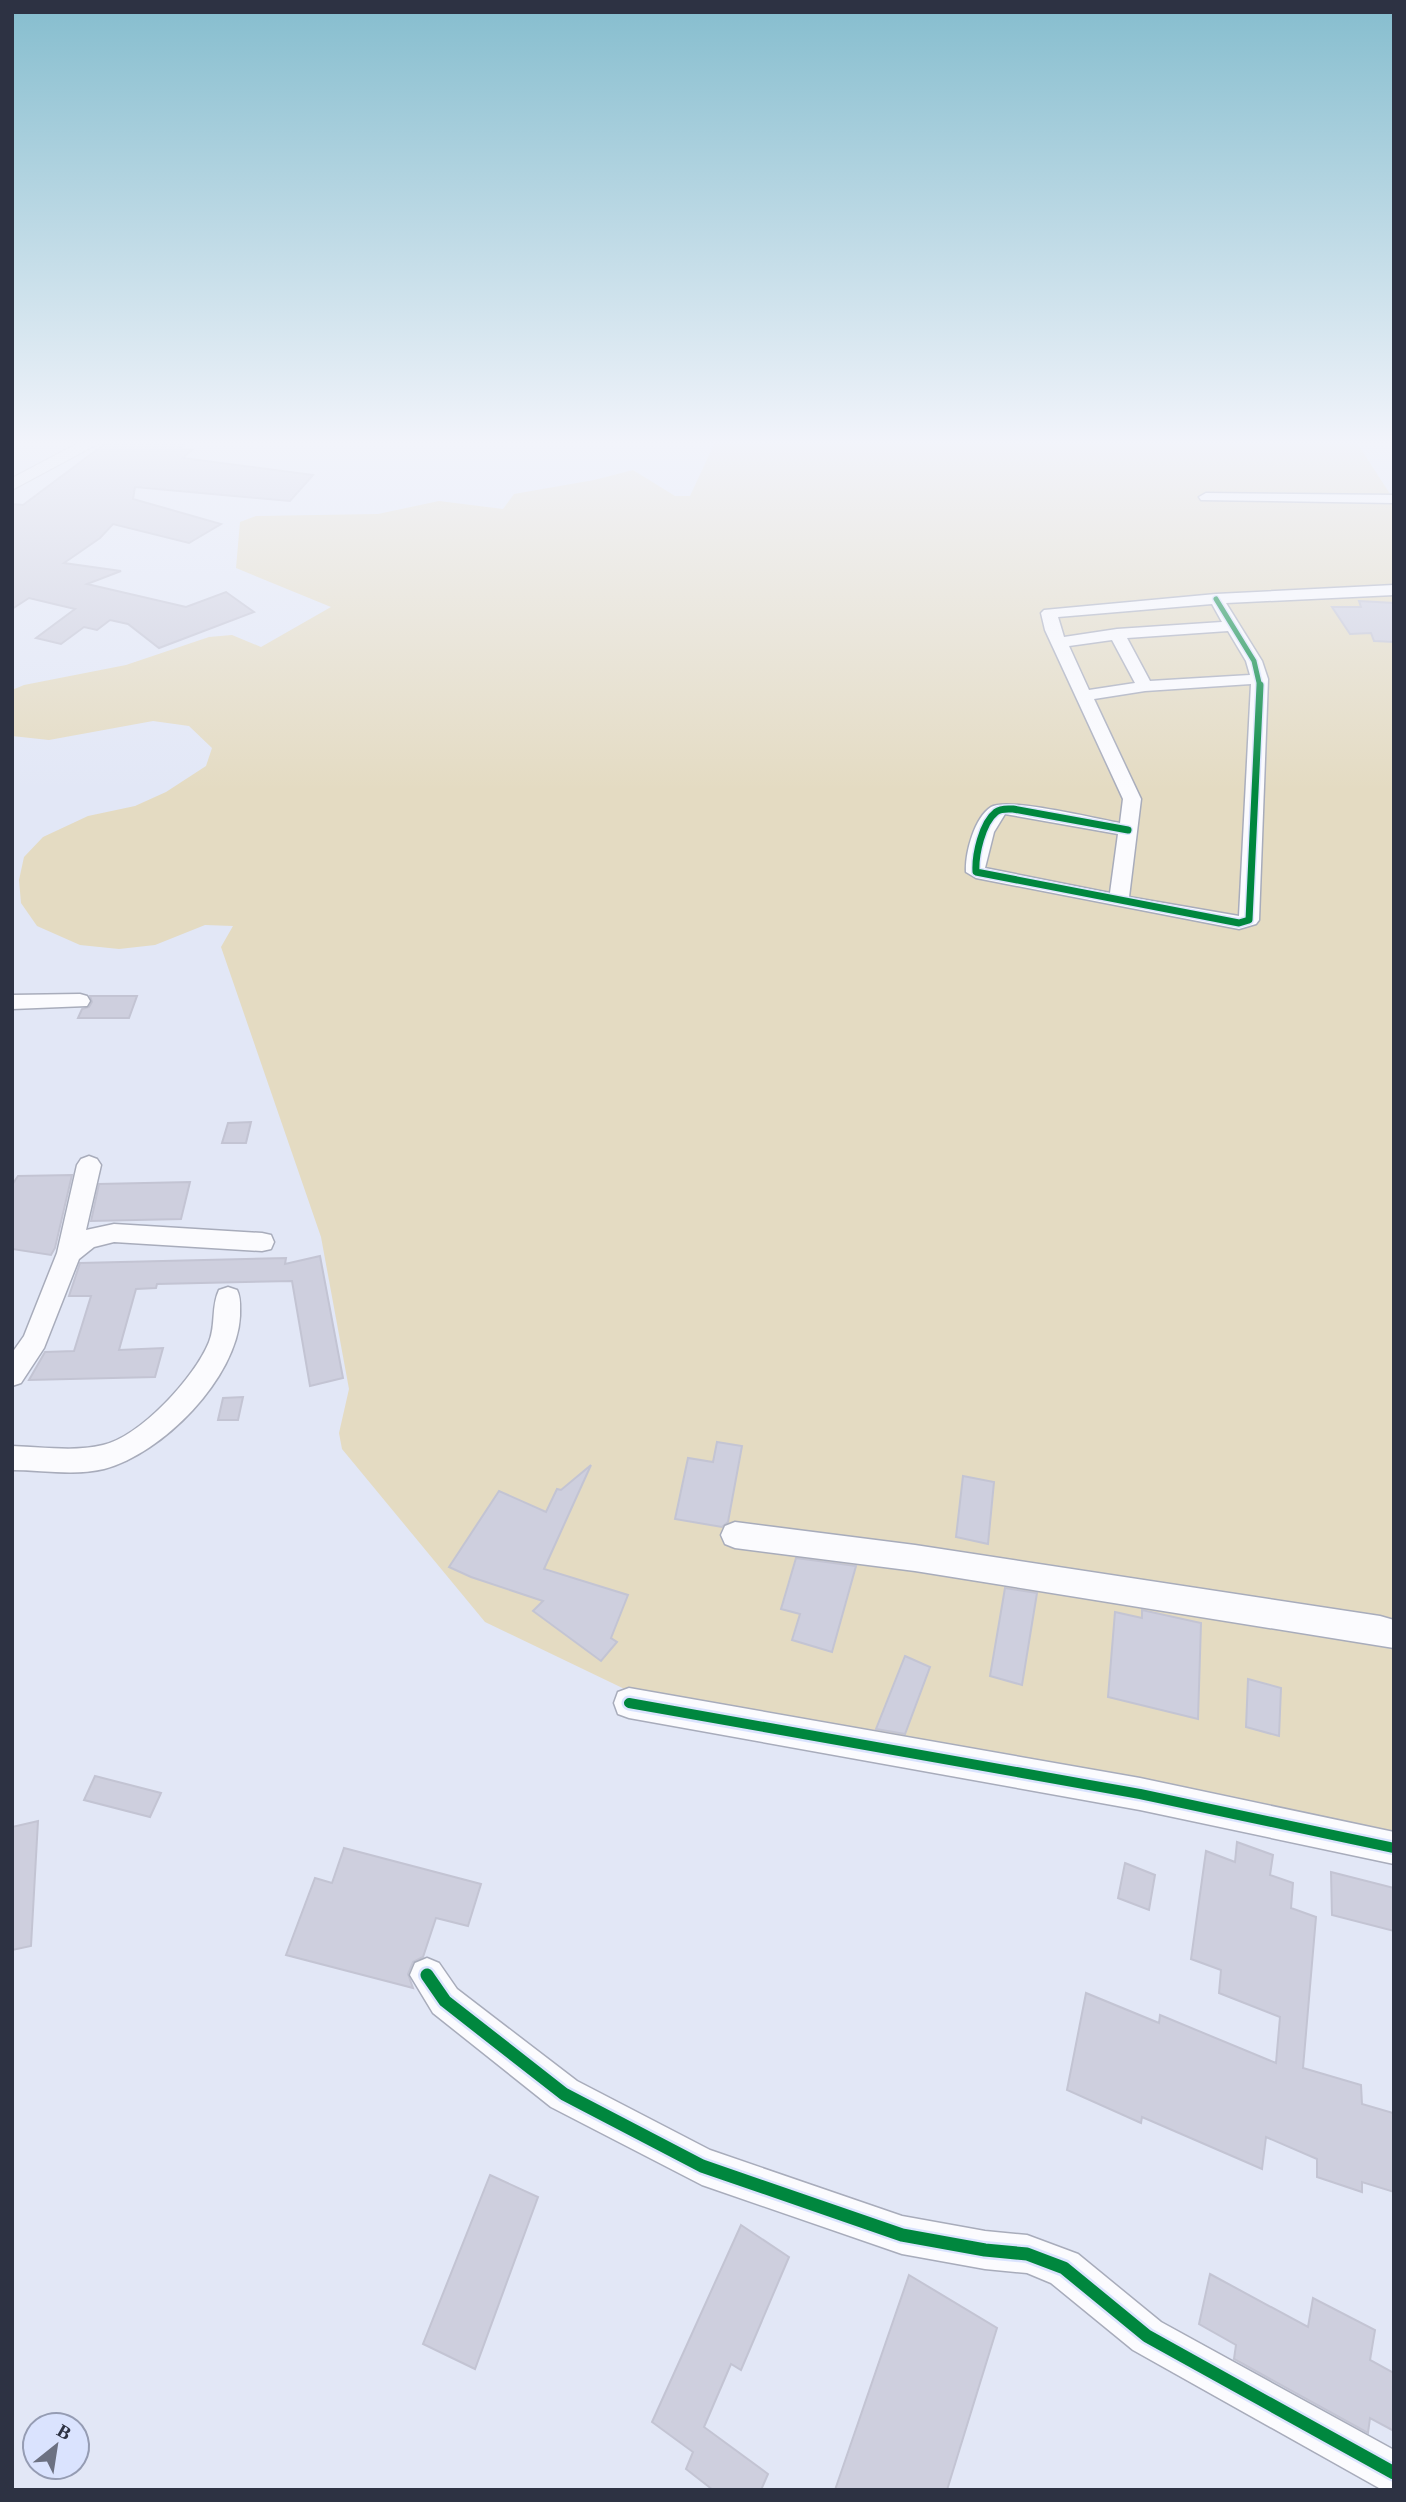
<svg xmlns="http://www.w3.org/2000/svg" width="1406" height="2502" viewBox="0 0 1406 2502" font-family="Georgia,serif">
<rect width="100%" height="100%" fill="#e2e7f6"/>
<!-- green -->
<polygon fill="#e4dbc2" points="716,440 1355,440 1394,500 1394,1842 637,1695 485,1622 342,1449 339,1433 349,1389 321,1237 221,947 233,926 205,925 155,945 119,949 80,945 37,926 21,903 19,880 24,857 43,837 88,816 135,806 166,792 206,766 212,748 189,726 153,721 49,740 12,736 12,690 24,685 126,665 209,637 232,635 261,647 331,607 236,568 240,522 256,516 378,514 439,501 503,509 514,494 594,480 633,470 675,496 690,496"/>
<!-- building -->
<g fill="#cecfde" stroke="#c3c4d3" stroke-width="2">
<polygon points="110,440 189,440 179,448 192,450 183,458 313,475 290,501 135,487 133,499 221,524 189,543 113,524 100,538 64,563 121,571 87,584 186,607 226,592 254,612 159,648 128,624 110,620 97,630 84,627 61,644 36,638 75,609 29,598 12,609 12,504 23,505"/>
<polygon points="1359,601 1394,603 1394,642 1374,641 1371,633 1350,634 1332,607 1361,607"/>
<polygon points="90,996 137,996 129,1018 78,1018 82,1009 89,1007 92,1002"/>
<polygon points="251,1122 246,1143 222,1143 228,1123"/>
<polygon points="72,1175 55,1248 51,1255 12,1249 12,1185 18,1176"/>
<polygon points="190,1182 181,1219 91,1221 99,1184"/>
<polygon points="320,1256 343,1378 310,1386 292,1281 157,1284 156,1288 136,1289 119,1350 163,1348 155,1377 29,1380 45,1352 74,1351 91,1296 69,1296 80,1263 286,1258 285,1264"/>
<polygon points="243,1397 238,1420 218,1420 223,1398"/>
<polygon points="717,1442 742,1446 728,1522 722,1527 675,1519 688,1458 713,1462"/>
<polygon points="591,1465 544,1569 628,1595 611,1638 617,1642 601,1661 533,1611 543,1601 471,1577 449,1567 499,1491 546,1512 557,1489 561,1490"/>
<polygon points="963,1476 994,1482 988,1544 956,1537"/>
<polygon points="796,1558 856,1566 832,1652 792,1640 800,1614 781,1609"/>
<polygon points="1005,1588 1037,1593 1022,1685 990,1676"/>
<polygon points="1142,1610 1201,1623 1198,1719 1108,1697 1115,1612 1142,1618"/>
<polygon points="905,1656 930,1667 905,1734 876,1729"/>
<polygon points="1248,1679 1281,1688 1279,1736 1246,1727"/>
<polygon points="95,1776 161,1793 150,1817 84,1800"/>
<polygon points="38,1821 31,1946 12,1950 12,1827"/>
<polygon points="1237,1842 1273,1855 1270,1875 1293,1883 1291,1908 1316,1917 1303,2068 1361,2085 1362,2104 1393,2113 1394,2192 1362,2182 1362,2192 1317,2177 1317,2159 1266,2137 1262,2169 1142,2117 1141,2123 1067,2090 1086,1993 1159,2023 1160,2015 1276,2063 1280,2017 1219,1993 1221,1970 1191,1959 1206,1851 1235,1862"/>
<polygon points="344,1848 481,1884 468,1926 436,1918 423,1957 413,1962 408,1974 413,1988 286,1955 315,1878 332,1883"/>
<polygon points="1125,1863 1155,1875 1149,1910 1118,1898"/>
<polygon points="1331,1872 1394,1888 1394,1931 1332,1915"/>
<polygon points="490,2175 538,2197 475,2369 423,2344"/>
<polygon points="741,2225 789,2257 741,2370 731,2364 704,2427 768,2474 761,2490 713,2490 686,2469 693,2452 652,2422"/>
<polygon points="1210,2274 1308,2327 1313,2298 1375,2330 1370,2360 1394,2373 1394,2431 1370,2418 1368,2433 1234,2359 1236,2345 1199,2324"/>
<polygon points="909,2275 997,2328 947,2490 835,2490"/>
</g>
<g fill="none" stroke-linecap="round" stroke-linejoin="round">
<!-- minor casing -->
<g stroke="#a8acbb" stroke-width="3">
<g id="minor">
<polygon points="1206,493 1394,495 1394,503 1201,500 1199,497"/>
<path d="M1394,585V595L1226,603L1262,661L1268,679L1259,920L1256,924L1239,929L976,878L966,872C965,854 974,818 991,807C1007,797 1097,819 1120,823L1123,799L1045,630L1041,613L1044,610L1216,594ZM1212,604L1222,622L1117,629L1064,637L1058,617ZM1228,631L1246,661L1250,675L1150,681L1127,638ZM1112,640L1135,683L1089,690L1069,646ZM1251,684L1239,916L1129,897L1141,799L1094,699L1145,691ZM1005,814L1118,834L1110,893L985,868L994,832Z"/>
<polygon points="80,994 87,996 90,1001 87,1006 12,1009 12,995"/>
<polygon points="89,1156 97,1159 101,1165 86,1230 114,1224 262,1233 271,1235 274,1242 271,1249 262,1251 114,1242 94,1247 79,1259 44,1348 21,1383 12,1386 12,1353 24,1336 57,1253 77,1165 81,1159"/>
<path d="M228,1287L237,1290C241,1298 240,1306 240,1316C237,1378 162,1454 104,1469C74,1476 42,1470 12,1470V1446C42,1447 75,1452 103,1445C141,1436 195,1377 209,1342C216,1325 211,1306 219,1290Z"/>
<polygon points="735,1522 915,1545 1380,1616 1394,1620 1394,1648 915,1571 735,1548 725,1544 721,1535 725,1526"/>
<polygon points="629,1688 1140,1778 1394,1832 1394,1864 1140,1810 629,1718 618,1714 614,1703 618,1692"/>
<polygon points="427,1958 439,1963 457,1989 577,2081 710,2150 902,2216 985,2231 1027,2235 1078,2254 1161,2322 1394,2450 1394,2490 1379,2488 1133,2350 1051,2283 1027,2273 985,2269 902,2254 702,2185 551,2107 433,2013 410,1975 415,1963"/>
</g>
</g>
<!-- major casing -->
<g stroke="#c3c5cf" stroke-width="2">
<polygon id="major" points="84,440 105,440 12,490 12,478"/>
</g>
<!-- minor -->
<use href="#minor" fill="#fbfbfe" fill-rule="evenodd"/>
<!-- major -->
<use href="#major" fill="#eceff6" fill-rule="evenodd"/>
<!-- cycleway-far3 casing -->
<g stroke="#dae3fe" stroke-width="8">
<polyline id="cycleway-far3" points="1216,599 1254,661 1260,687"/>
</g>
<!-- cycleway-far2 casing -->
<g stroke="#dae3fe" stroke-width="10">
<path id="cycleway-far2" d="M1128,830L1013,809C1007,809 1001,808 996,812C982,823 975,855 976,872L1239,923L1249,920L1260,685"/>
</g>
<!-- cycleway-far1 casing -->
<g stroke="#dae3fe" stroke-width="15">
<polyline id="cycleway-far1" points="629,1703 1140,1794 1394,1848"/>
</g>
<!-- cycleway casing -->
<g stroke="#dae3fe" stroke-width="18">
<polyline id="cycleway" points="427,1975 445,2001 564,2094 702,2166 902,2235 985,2250 1027,2254 1064,2268 1147,2336 1394,2473"/>
</g>
<!-- cycleway-far3 -->
<use href="#cycleway-far3" stroke="#00873e" stroke-width="5"/>
<!-- cycleway-far2 -->
<use href="#cycleway-far2" stroke="#00873e" stroke-width="7"/>
<!-- cycleway-far1 -->
<use href="#cycleway-far1" stroke="#00873e" stroke-width="10"/>
<!-- cycleway -->
<use href="#cycleway" stroke="#00873e" stroke-width="13"/>
</g>
<!-- sky -->
<linearGradient id="sky" x2="0" y2="1"><stop stop-color="#85bdce"/><stop offset="0.56" stop-color="#f2f4fb"/><stop offset="1" stop-color="#f2f4fb" stop-opacity="0"/></linearGradient>
<rect width="1406" height="791" fill="url(#sky)"/>
<!-- border -->
<rect width="1406" height="2502" fill="none" stroke="#2d3243" stroke-width="28"/>
<!-- north arrow -->
<g transform="translate(56 2446) rotate(30)"><circle r="33" fill="#dae3fe" stroke="#959cb3" stroke-width="2"/>
<path d="M0-5L12 26L0 18L-12 26Z" fill="#6c7182"/>
<text y="-10" font-size="19" font-weight="bold" text-anchor="middle" fill="#2d3243">B</text>
</g>
</svg>
